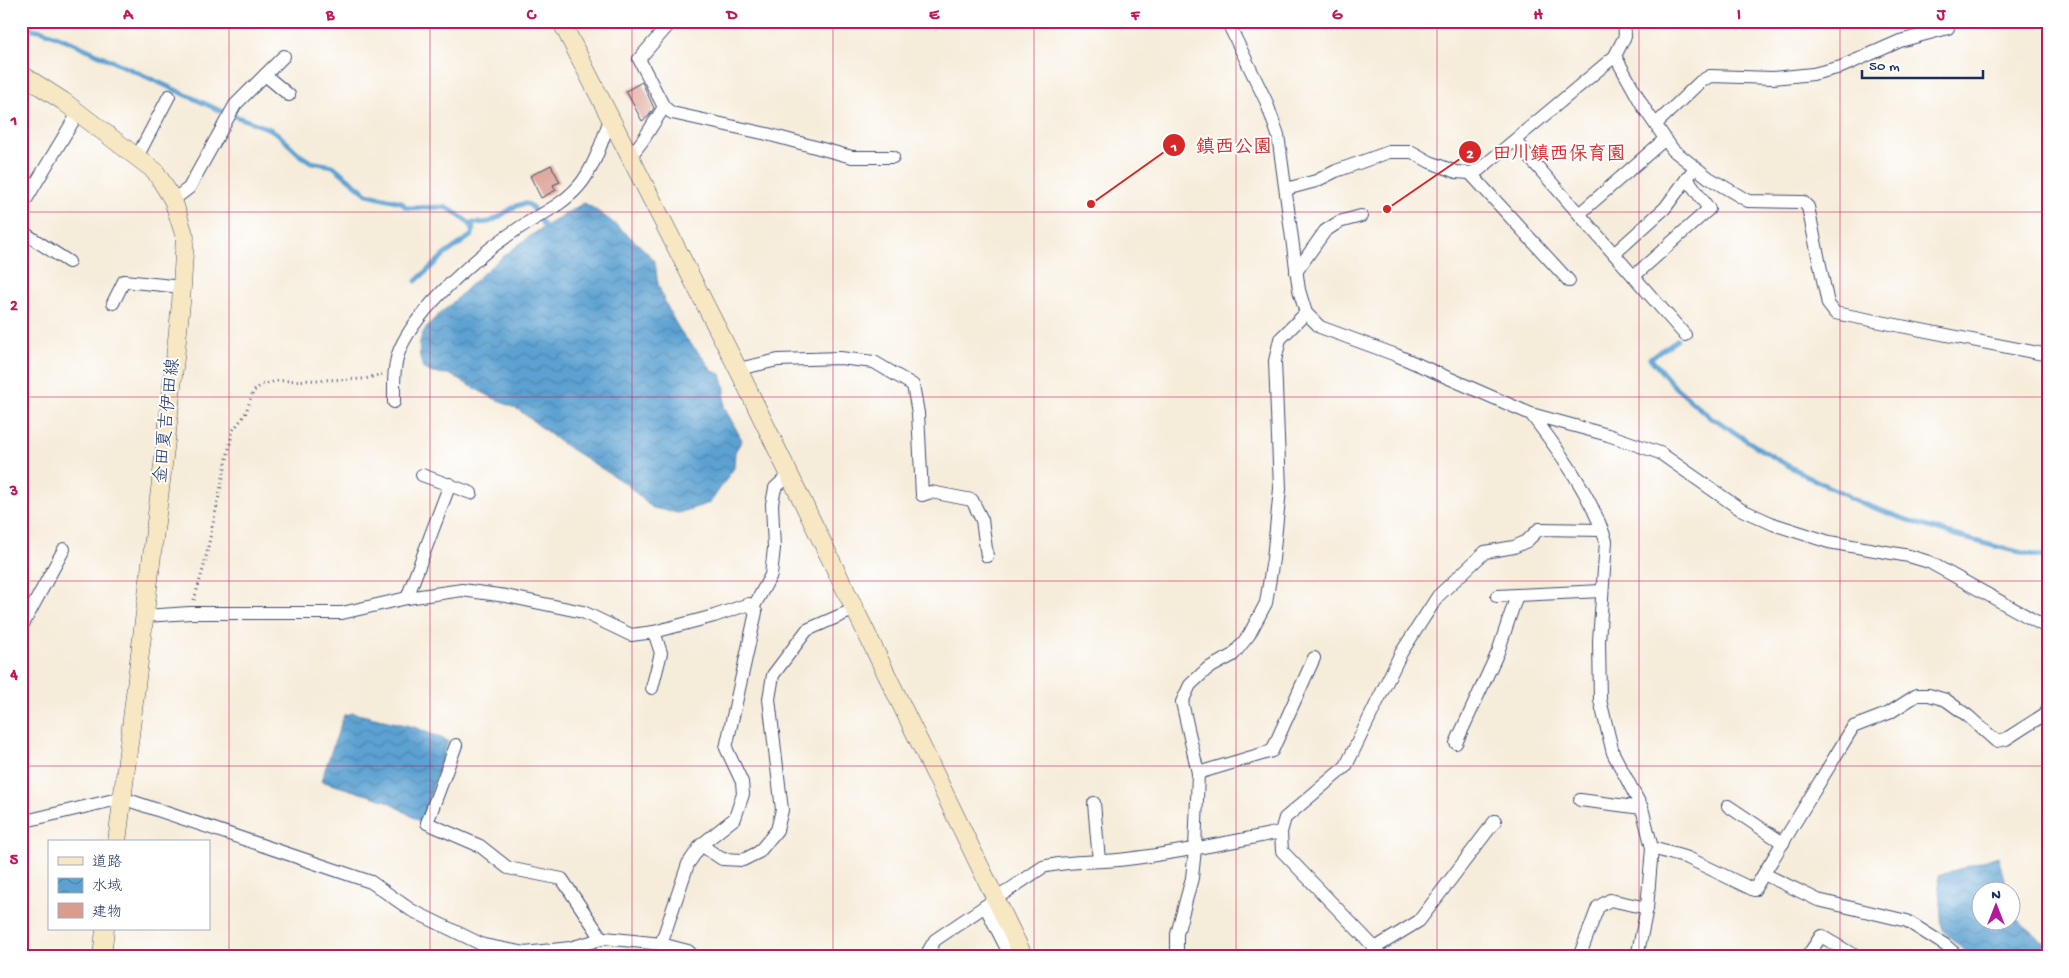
<svg xmlns="http://www.w3.org/2000/svg" width="2069" height="978" viewBox="0 0 2069 978" font-family="'Gochi Hand','Klee One',sans-serif">
<defs>
<pattern id="water-waves" width="16" height="10" patternUnits="userSpaceOnUse" patternTransform="scale(1.25)"><rect width="16" height="10" fill="#5ca1d1"/><path d="M0 5q4-4 8 0t8 0" fill="none" stroke="#4b84ad"/></pattern>
</defs>
<rect width="100%" height="100%" fill="#fff"/>
<filter id="ink" filterUnits="userSpaceOnUse"><feTurbulence type="fractalNoise" baseFrequency=".02" numOctaves="2"/><feDisplacementMap in="SourceGraphic" scale="10" xChannelSelector="R" yChannelSelector="G"/><feConvolveMatrix kernelMatrix="1 2 1 2 8 2 1 2 1" color-interpolation-filters="sRGB"/></filter>
<filter id="wash" filterUnits="userSpaceOnUse"><feTurbulence type="fractalNoise" baseFrequency=".0096" numOctaves="4" result="noise"/><feDisplacementMap in="SourceGraphic" scale="20" xChannelSelector="R" yChannelSelector="G"/><feGaussianBlur stdDeviation="1.12" result="paint"/><feColorMatrix in="noise" values="0 0 0 0 0 0 0 0 0 0 0 0 0 0 0 0 0 1.4 0 .05"/><feComposite in="paint" operator="in"/></filter>
<g filter="url(#wash)">
<rect width="100%" height="100%" fill="#f6ecda"/>
<!-- water -->
<g fill="url(#water-waves)" stroke="#3c6898">
<path d="M584,203C597,208 647,249 654,261C657,268 656,277 658,284C662,297 669,310 675,322C685,341 702,353 712,371L721,374L725,389L724,407L742,440L735,452L734,468L710,503L678,513L653,508L626,484L560,442L519,410L489,396L449,374L432,373L423,368C419,356 417,343 424,331C430,321 442,312 451,304C491,263 534,230 584,203Z"/>
<polygon points="353,713 414,727 448,741 421,822 387,801 321,781 344,715"/>
<polygon points="1998,856 2007,890 1982,890 1982,920 2012,920 2012,907 2014,917 2048,945 2048,957 1972,957 1942,930 1938,876"/>
</g>
<g fill="none" stroke-linecap="round" stroke-linejoin="round">
<!-- stream -->
<g stroke="#5ca1d1" stroke-width="5">
<path d="M21,27L43,31L71,42L221,111L270,129L278,134L300,155L311,162L333,166L367,194L401,202L406,207L411,208L443,207L450,209L469,223C476,223 483,223 489,222C500,219 521,197 531,206C536,211 540,220 544,226"/>
<polyline points="416,281 444,255 472,235 473,228 469,223"/>
<path d="M1677,340L1650,358L1674,386L1712,419L1718,421C1758,449 1802,476 1847,495L1849,498C1913,524 1980,545 2048,558"/>
</g>
</g>
<g id="blocks">
<!-- building -->
<g fill="#d99d8e">
<polygon points="642,82 654,108 648,117 642,121 626,91"/>
<polygon points="551,165 560,182 553,185 556,190 541,198 530,176"/>
</g>
</g>
</g>
<g filter="url(#ink)">
<use href="#blocks" fill-opacity="0" stroke="#3c4b71" stroke-width="1"/>
<g fill="none" stroke-linecap="round" stroke-linejoin="round">
<!-- street casing -->
<g stroke="#3c4b71" stroke-width="14">
<g id="street">
<polyline points="1227,21 1266,101 1278,135 1299,290 1306,313 1320,327 1396,355 1531,414 1608,435 1660,453 1740,509 1773,524 1829,542 1909,556 1929,562 2048,628"/>
<polyline points="1615,56 1644,108 1673,150 1709,178 1748,201 1803,202 1808,207 1828,304 1835,313 2048,355"/>
<polyline points="265,75 289,95"/>
<polyline points="664,107 672,113 767,134 852,157 893,157"/>
<polyline points="1656,124 1700,82 1710,76 1773,78 1813,74 1841,67 1900,41 1948,28"/>
<polyline points="1515,141 1685,335"/>
<polyline points="137,157 169,96"/>
<polyline points="630,157 643,140 664,107 639,59 672,21"/>
<polyline points="1470,173 1569,281"/>
<polyline points="1286,189 1316,181 1336,171 1389,152 1412,152 1430,162 1456,172 1470,173 1479,170 1615,56 1625,36 1624,21"/>
<polyline points="173,200 189,188 235,105 284,56"/>
<polyline points="21,208 78,113"/>
<polyline points="1579,214 1665,139"/>
<polyline points="21,231 69,262"/>
<polyline points="1614,254 1665,208 1691,173"/>
<polyline points="1296,272 1325,231 1339,222 1361,216"/>
<polyline points="1634,276 1709,209 1687,178"/>
<polyline points="113,303 124,281 182,287"/>
<polyline points="738,369 778,360 840,358 874,362 913,385 918,413 922,495 931,492 972,500 982,520 987,556"/>
<path d="M394,402C394,385 393,366 400,349C417,309 479,254 516,230C537,216 560,207 578,187C593,171 603,139 610,119"/>
<path d="M1531,414C1560,452 1591,495 1606,541L1599,641L1600,700L1613,753L1642,808L1652,848L1647,908L1637,957"/>
<polyline points="422,475 471,493"/>
<polyline points="1497,596 1602,591"/>
<polyline points="407,598 450,484"/>
<polyline points="753,608 771,575 774,548 772,504 775,488 789,475"/>
<polyline points="145,616 190,613 342,613 407,598 462,590 506,596 583,612 631,635 654,632 714,616 749,604 756,612 726,748 742,782 743,794 735,818 701,845 688,864 661,944"/>
<polyline points="21,628 64,549"/>
<polyline points="652,688 661,653 654,632"/>
<polyline points="1456,743 1498,652 1517,595"/>
<polyline points="456,745 427,823 480,846 508,868 562,879 602,939"/>
<polyline points="1198,773 1272,751 1314,658"/>
<polyline points="1580,800 1642,808"/>
<polyline points="1094,803 1099,861"/>
<polyline points="1728,806 1783,843"/>
<polyline points="21,822 122,798 371,882 411,910 483,945 525,953 570,948 605,938 661,944 688,951 694,957"/>
<polyline points="701,845 722,859 743,860 759,852 777,830 782,810 769,699 773,675 807,630 855,609"/>
<polyline points="1652,848 1688,858 1754,890 1853,727 1889,713 1917,695 1929,695 1946,700 1968,716 1996,741 2006,739 2045,714 2048,708"/>
<polyline points="1764,874 1818,900 1907,921 1945,945 1959,957"/>
<polyline points="985,906 1011,957"/>
<polyline points="1375,948 1419,921 1495,821"/>
<path d="M927,957L929,950L935,940L1043,867C1070,860 1099,863 1127,859C1178,853 1230,842 1281,832"/>
<polyline points="1177,957 1177,934 1192,878 1195,849 1198,773 1182,702 1190,685 1207,669 1233,655 1249,635 1266,603 1273,559 1280,489 1275,361 1280,339 1306,313"/>
<polyline points="1373,957 1375,948 1282,851 1281,832 1285,818 1346,766 1401,653 1438,596 1485,552 1514,547 1527,541 1539,529 1602,530"/>
<polyline points="1579,957 1598,907 1610,900 1647,908"/>
<polyline points="1807,957 1821,936 1857,957"/>
</g>
</g>
<!-- secondary casing -->
<g stroke="#3c4b71" stroke-width="19">
<g id="secondary">
<polyline points="561,21 738,369 1024,957"/>
<polyline points="21,74 63,101 155,171 173,200 185,237 181,303 167,432 117,842"/>
<polyline points="102,957 105,929"/>
</g>
</g>
<!-- path -->
<polyline stroke="#3c4b71" stroke-width="3" stroke-dasharray="1 4" stroke-linecap="butt" points="194,600 204,566 233,430 245,415 253,392 261,385 276,381 365,379 382,374"/>
<!-- street -->
<use href="#street" stroke="#fff" stroke-width="12"/>
<!-- secondary -->
<use href="#secondary" stroke="#f7e8c3" stroke-width="18"/>
</g>
</g>
<!-- grid -->
<path fill="none" stroke="#c2185b" stroke-width="1" stroke-opacity="0.55" d="M229,21V957M430,21V957M632,21V957M833,21V957M1034,21V957M1236,21V957M1437,21V957M1639,21V957M1840,21V957M21,212H2048M21,397H2048M21,581H2048M21,766H2048"/>
<g text-anchor="middle" dominant-baseline="central" stroke-width="4" stroke-linejoin="round" paint-order="stroke">
<!-- street labels -->
<g font-size="18" fill="#1b2f5e" stroke="#fff">
<text transform="translate(168 421) rotate(-84)">金田夏吉伊田線</text>
</g>
</g>
<!-- callouts -->
<path fill="none" stroke="#d62828" stroke-width="2" d="M1091 204L1174 145M1387 209L1470 152"/>
<g fill="#d62828" stroke="#fff" stroke-width="2">
<circle cx="1091" cy="204" r="5"/>
<circle cx="1387" cy="209" r="5"/>
<circle cx="1174" cy="145" r="12"/>
<circle cx="1470" cy="152" r="12"/>
</g>
<g font-size="15" text-anchor="middle" font-weight="bold" fill="#fff">
<text x="1174" y="151">1</text>
<text x="1470" y="158">2</text>
</g>
<g font-size="19" text-anchor="middle" font-weight="bold" fill="#d62828" stroke="#fff" stroke-width="4" stroke-linejoin="round" paint-order="stroke">
<text x="1234" y="152">鎮西公園</text>
<text x="1559" y="159">田川鎮西保育園</text>
</g>
<!-- margin -->
<rect width="2069" height="978" fill="none" stroke="#fff" stroke-width="55"/>
<!-- legend -->
<rect x="48" y="840" width="162" height="90" fill="#ffffff" stroke="#a4acbf"/>
<rect x="58" y="857" width="25" height="8" fill="#f7e8c3" stroke="#a4acbf"/>
<text x="92" y="866" font-size="15" fill="#1b2f5e">道路</text>
<rect x="58" y="878" width="25" height="15" fill="url(#water-waves)" stroke="#a4acbf"/>
<text x="92" y="890" font-size="15" fill="#1b2f5e">水域</text>
<rect x="58" y="903" width="25" height="15" fill="#d99d8e" stroke="#a4acbf"/>
<text x="92" y="916" font-size="15" fill="#1b2f5e">建物</text>
<!-- north arrow -->
<g transform="translate(1996 906)"><circle r="24" fill="#ffffff" stroke="#a4acbf"/>
<path d="M0-4L9 19L0 12L-9 19Z" fill="#b5179e"/>
<text y="-8" font-size="14" font-weight="bold" text-anchor="middle" fill="#1b2f5e">N</text>
</g>
<!-- scale -->
<path d="M1862 70v8h121v-8" fill="none" stroke="#1b2f5e" stroke-width="2.5"/>
<text x="1869" y="70" font-size="15" fill="#1b2f5e" stroke="#ffffff" stroke-width="4" paint-order="stroke">50 m</text>
<rect x="28" y="28" width="2014" height="922" fill="none" stroke="#c2185b" stroke-width="2"/>
<g font-size="16" text-anchor="middle" font-weight="bold" fill="#c2185b">
<text x="128" y="19">A</text>
<text x="330" y="19">B</text>
<text x="531" y="19">C</text>
<text x="732" y="19">D</text>
<text x="934" y="19">E</text>
<text x="1135" y="19">F</text>
<text x="1337" y="19">G</text>
<text x="1538" y="19">H</text>
<text x="1739" y="19">I</text>
<text x="1941" y="19">J</text>
<text x="14" y="125">1</text>
<text x="14" y="310">2</text>
<text x="14" y="495">3</text>
<text x="14" y="679">4</text>
<text x="14" y="864">5</text>
</g>
</svg>
